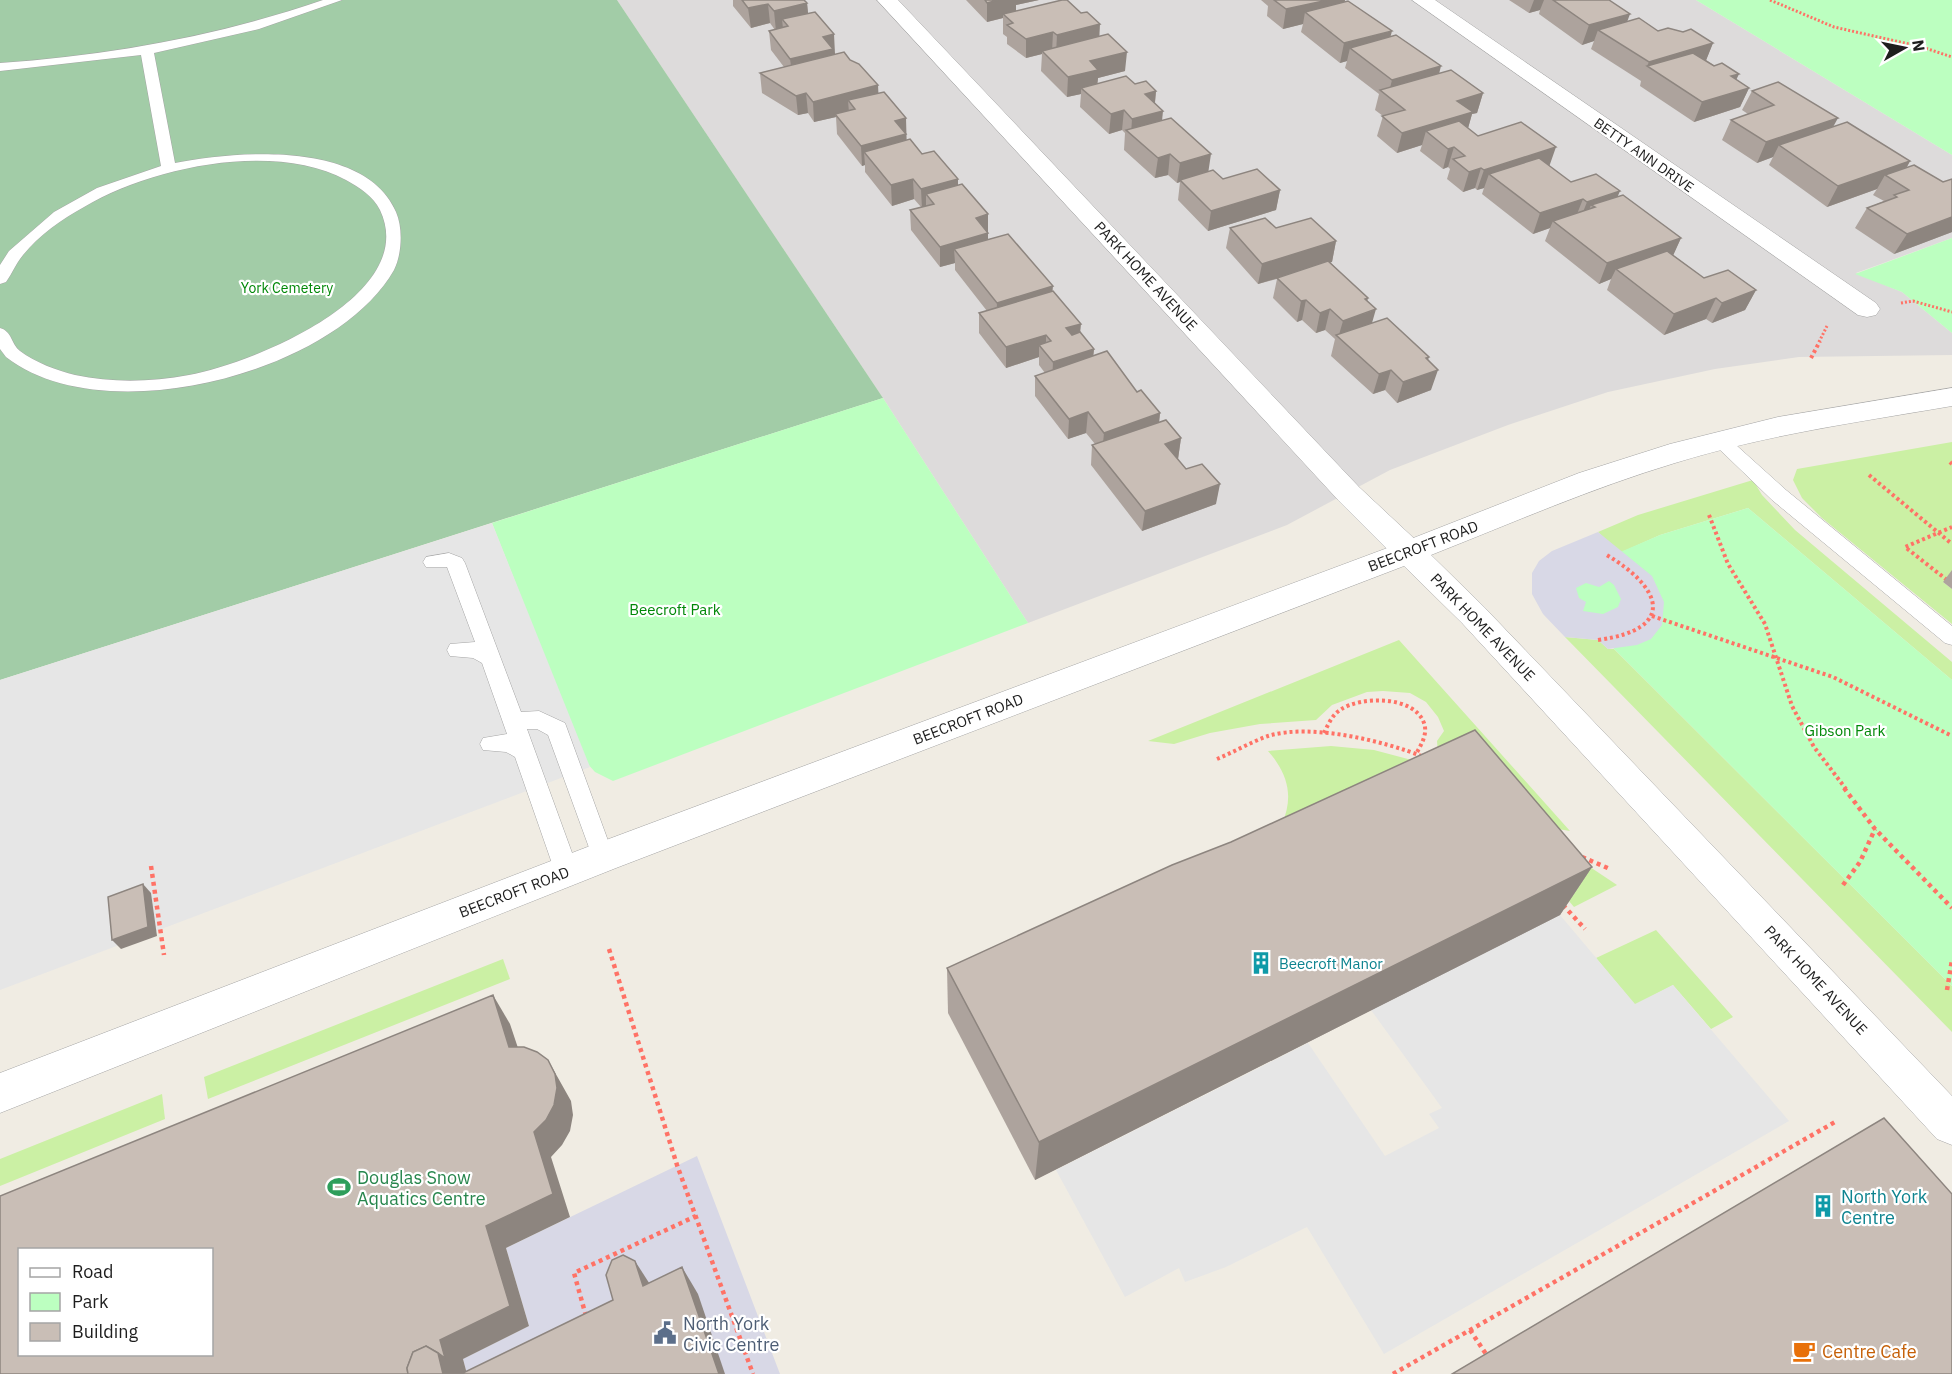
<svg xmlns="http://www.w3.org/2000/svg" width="1952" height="1374" viewBox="0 0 1952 1374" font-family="'IBM Plex Sans',sans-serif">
<rect width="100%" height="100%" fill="#f0ece3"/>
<!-- residential -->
<polygon fill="#dddbdb" points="617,0 1696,0 1952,155 1952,238 1856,273 1902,292 1952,333 1952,355 1799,357 1715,369 1608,392 1508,425 1390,470 1287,525 1028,623 883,398"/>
<!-- grass -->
<g fill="#cbf0a4">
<polygon points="1952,442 1952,578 1943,582 1952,589 1952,624 1822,518 1802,498 1793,480 1797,469"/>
<polygon points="1753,480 1762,495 1795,530 1952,662 1952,680 1748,508 1660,535 1620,553 1598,532 1638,515"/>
<polygon points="1565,637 1598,640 1608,649 1614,649 1952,986 1952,1032"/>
<polygon points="1399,640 1570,831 1552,828 1438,753 1437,741 1444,731 1438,717 1426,702 1410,693 1383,691 1367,692 1332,705 1316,720 1260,724 1210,733 1174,744 1148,741"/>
<path d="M1331,746L1374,750L1423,763L1282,824C1294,796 1288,774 1268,751Z"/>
<polygon points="1526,850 1590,867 1617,885 1574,907"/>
<polygon points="1656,930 1733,1017 1711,1029 1673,985 1635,1005 1596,958"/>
<polygon points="503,959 510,979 208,1099 204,1077"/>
<polygon points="162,1094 165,1119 0,1186 0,1159"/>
</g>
<!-- cemetery -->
<polygon fill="#a2cca7" points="0,0 617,0 883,398 0,680"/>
<!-- park -->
<g fill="#bcffc0">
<polygon points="1696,0 1952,0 1952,155"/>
<polygon points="1952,238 1952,333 1902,292 1855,274"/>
<polygon points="883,398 1028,623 613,781 595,772 586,762 492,523"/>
<polygon points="1748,508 1952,680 1952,986 1548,583 1660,535"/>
</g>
<!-- parking -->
<g fill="#e6e6e6">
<polygon points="492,523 590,767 0,990 0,680"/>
<polygon points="1560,915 1635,1004 1673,985 1789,1121 1384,1354 1307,1227 1226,1267 1185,1282 1179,1268 1125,1297 1056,1170 1308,1043 1385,1156 1439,1128 1429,1114 1442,1108 1371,1010"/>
</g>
<!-- plaza -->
<g fill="#d8d8e6" fill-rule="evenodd">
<path d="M1598,532L1652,576L1664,602L1662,625L1651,639L1637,645L1608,649L1598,640L1565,637L1543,614L1532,594V573L1539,561L1552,551ZM1609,581L1614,585L1621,599L1618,607L1603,614L1583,611L1586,602L1579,598L1576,588L1586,583L1599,587Z"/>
<polygon points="697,1156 780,1374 725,1374 626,1302 467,1374 463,1359 529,1326 506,1248"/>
</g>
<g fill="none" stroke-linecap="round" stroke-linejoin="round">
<!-- service casing -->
<g stroke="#a5a5a5" stroke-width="1">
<g id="service">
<path d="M323,0H342L259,29L154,53L175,163C237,151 365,140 396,212C403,228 402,254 394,270C335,374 103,433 6,357L0,349V328C12,331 11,344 20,351C34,362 58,371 75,375C113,383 151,382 189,375C250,364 421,296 380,210C373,196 360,188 346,180C274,141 151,167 84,207C62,219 39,235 23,255C16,263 12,274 6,282L0,284V265L9,251L54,212L97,188L161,166L141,55L0,71V63C111,55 218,36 323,0Z"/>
<polygon points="1720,434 1726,436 1786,490 1952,626 1952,645 1945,643 1772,500 1714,444 1711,440 1714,436"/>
<polygon points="449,553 462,558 465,563 521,712 539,711 565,723 614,857 611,864 603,867 595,864 548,735 537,729 527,729 579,872 575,879 567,882 559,879 555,872 515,757 506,752 483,750 480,744 483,738 507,734 482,663 473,658 450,656 447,650 450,644 475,642 447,567 426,567 423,562 426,557"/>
</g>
</g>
<!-- minor casing -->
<g stroke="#a5a5a5" stroke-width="1">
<g id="minor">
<polygon points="877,0 898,0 1359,487 1420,544 1424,552 1420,560 1409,563 1398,560 1339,501"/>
<polygon points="1412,0 1435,0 1876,303 1880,309 1876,315 1867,317 1858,315"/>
</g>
</g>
<!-- tertiary casing -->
<g stroke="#a5a5a5" stroke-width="1">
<path id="tertiary" d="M1952,388V406C1859,422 1765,435 1675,463C1592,488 1512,523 1431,555L1484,607L1952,1096V1145L1937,1139L1462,623L1404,566L616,868L0,1113V1073L590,846L1398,544L1579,473L1670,444L1778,417Z"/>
</g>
<!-- path-far2 -->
<g stroke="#ff7266" stroke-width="3" stroke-dasharray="2 2" stroke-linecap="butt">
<polyline points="1770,0 1834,27 1922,47 1952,57"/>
<polyline points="1901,303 1913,301 1952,312"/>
<polyline points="1819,342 1827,326"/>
</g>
<!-- path-far1 -->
<g stroke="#ff7266" stroke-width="4" stroke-dasharray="3 3" stroke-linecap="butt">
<polyline points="1811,358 1820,341"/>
<polyline points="1950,462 1952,464"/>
<polyline points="1869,475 1952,544"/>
<polyline points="1709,515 1728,564 1765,624 1792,706 1814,747 1846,789"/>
<polyline points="1947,580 1905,547 1952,527"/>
<polyline points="1652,616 1833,677 1952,736"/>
<path d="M1598,640C1678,629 1662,587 1605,554"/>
<path d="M1324,733C1328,725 1332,715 1340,710C1360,696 1414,695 1424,723C1428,734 1421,745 1416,754"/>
<path d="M1217,759C1234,752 1251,742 1268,736C1311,723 1384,741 1424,757"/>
</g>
<!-- path -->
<g stroke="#ff7266" stroke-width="4.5" stroke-dasharray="4 4" stroke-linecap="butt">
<polyline points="1844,788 1875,829 1952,908"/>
<polyline points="1582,857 1610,869"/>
<polyline points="151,866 164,955"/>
<polyline points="1843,885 1860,862 1875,829"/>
<polyline points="1563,905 1585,929"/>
<polyline points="609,949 677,1165 753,1374"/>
<polyline points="1947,990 1952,960"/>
<polyline points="586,1316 574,1273 696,1216"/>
<polyline points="1470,1330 1488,1357"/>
<polyline points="1393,1374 1835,1122"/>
</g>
<!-- service -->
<use href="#service" fill="#fff" fill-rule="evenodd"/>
<!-- minor -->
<use href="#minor" fill="#fff" fill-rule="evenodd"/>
<!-- tertiary -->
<use href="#tertiary" fill="#fff" fill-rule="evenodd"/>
</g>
<!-- wall -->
<g fill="#ada39d">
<polygon points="733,0 804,0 807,3 808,13 835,54 833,54 833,55 906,118 906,140 922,154 958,179 958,185 988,214 988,240 1052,291 1080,333 1094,349 1093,356 1137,392 1160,413 1159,422 1181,438 1178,459 1177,459 1216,504 1142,531 1091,465 1092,445 1095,444 1086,433 1068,439 1035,396 1035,376 1045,373 1039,365 1039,357 1006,368 979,333 979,313 987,311 955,270 955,263 940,267 911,230 910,210 921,207 914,199 892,206 865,172 865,165 862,166 837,134 836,117 814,122 808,113 798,115 762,93 760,73 784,67 771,50 769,31 775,30 770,23 751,28 733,6"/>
<polygon points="966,0 1039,0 1016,5 1016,11 1099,37 1125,71 1098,78 1097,83 1135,84 1156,91 1155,103 1162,120 1208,171 1223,179 1280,190 1276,210 1208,231 1178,200 1180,182 1177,183 1168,175 1155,178 1124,150 1125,133 1122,130 1109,134 1080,107 1081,94 1067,97 1041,71 1042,54 1026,58 1007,44 1007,37 1003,34 1003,18 987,22"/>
<polygon points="1261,0 1345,0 1345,2 1439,73 1483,93 1477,113 1472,114 1468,128 1478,136 1549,166 1571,182 1618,196 1681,238 1673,255 1704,278 1756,290 1745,310 1712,323 1706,319 1664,335 1607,290 1611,279 1599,284 1545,241 1550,228 1533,234 1482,194 1484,188 1477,190 1475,188 1463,192 1447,179 1450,169 1448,167 1443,169 1420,151 1422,145 1397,153 1377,136 1383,116 1375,110 1379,94 1345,68 1347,61 1340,63 1301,32 1303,24 1283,29 1267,16 1268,6"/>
<polygon points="1509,0 1609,0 1627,22 1658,31 1713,43 1706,60 1749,88 1740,107 1694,122 1640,86 1641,81 1591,49 1594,41 1582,45 1539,14 1540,10 1529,13"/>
<polygon points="1752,91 1910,161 1907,167 1943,182 1952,179 1952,232 1894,254 1855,228 1867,208 1884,201 1873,195 1877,189 1827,207 1769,165 1773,157 1757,163 1722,140 1731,120 1748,114 1742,110"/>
<polygon points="1230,228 1276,228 1336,241 1332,262 1330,262 1367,301 1372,323 1428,360 1431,390 1397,403 1385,390 1373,394 1331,356 1335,339 1325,330 1316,333 1302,320 1297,322 1273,298 1277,279 1258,284 1226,248"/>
<polygon points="1952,570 1952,589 1943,582"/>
<polygon points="1592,867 1560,915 1035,1180 948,1013 947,968"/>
</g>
<!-- shaded-wall -->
<g fill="#8d857f">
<polygon points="998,0 1039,0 1016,5 1016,15 1003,14 1003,18 987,22 987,3"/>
<polygon points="1328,0 1345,0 1342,15 1305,12 1303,24 1283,29 1286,9"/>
<polygon points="1534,0 1544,0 1540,10 1529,13"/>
<polygon points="807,3 809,23 788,26 782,19 783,29 776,31 774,11"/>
<polygon points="768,4 770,23 751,28 748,8"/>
<polygon points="1630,14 1623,33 1598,30 1594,41 1582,45 1589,25"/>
<polygon points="1100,24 1099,43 1056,54 1057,35"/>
<polygon points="1392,31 1387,50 1350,48 1347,61 1340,63 1344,43"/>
<polygon points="1053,32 1052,52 1042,51 1042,54 1026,58 1026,39"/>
<polygon points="834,34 835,54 833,54 834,68 793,78 790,59 823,37"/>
<polygon points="1713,43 1705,63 1647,66 1649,62"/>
<polygon points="1127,52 1125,71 1098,78 1097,89 1081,88 1081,94 1067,97 1068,77 1090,61"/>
<polygon points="1441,66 1436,86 1388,96 1392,80"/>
<polygon points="1739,74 1730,93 1749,88 1740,107 1694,122 1702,102 1731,76"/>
<polygon points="878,85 879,105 855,109 848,100 849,113 835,114 836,117 814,122 813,102"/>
<polygon points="1156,91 1154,111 1145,94"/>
<polygon points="806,93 808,113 798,115 796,96"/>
<polygon points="1483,93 1477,113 1472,114 1467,132 1426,131 1422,145 1397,153 1402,133 1457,101"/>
<polygon points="1124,110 1122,130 1109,134 1111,114"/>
<polygon points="1163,111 1161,131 1131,135 1132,119"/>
<polygon points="906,118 907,154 864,152 865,165 862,166 861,146 895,121"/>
<polygon points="1838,118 1827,138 1779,145 1773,157 1757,163 1766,142"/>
<polygon points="1454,147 1448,167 1443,169 1448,149"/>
<polygon points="1556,147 1549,167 1489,174 1484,188 1477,190 1484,170"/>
<polygon points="1170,154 1168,175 1155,178 1158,158"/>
<polygon points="1211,154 1208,174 1180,180 1180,182 1177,183 1180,163"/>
<polygon points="1910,161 1899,181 1885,175 1877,189 1827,207 1838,186"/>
<polygon points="1481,168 1475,188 1463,192 1469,172"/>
<polygon points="913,179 914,199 892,206 891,185"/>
<polygon points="958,179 958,199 934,204 926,194 926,208 922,209 921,189"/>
<polygon points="1280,190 1276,210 1208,231 1211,211"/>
<polygon points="1620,191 1611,212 1595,207 1591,205 1585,220 1579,222 1587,202"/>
<polygon points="1583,199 1575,219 1553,221 1550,228 1533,234 1540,213"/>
<polygon points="988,214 988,253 954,249 955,263 940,267 940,247 976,218"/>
<polygon points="1952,217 1952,232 1894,254 1907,234"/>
<polygon points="1681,238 1672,258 1616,269 1611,279 1599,284 1607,263"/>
<polygon points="1336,241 1332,262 1258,284 1262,264"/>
<polygon points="1053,286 1051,306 996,323 997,303"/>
<polygon points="1756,290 1745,310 1712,323 1722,303"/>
<polygon points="1368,298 1364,314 1376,309 1370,330 1338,338 1343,321 1365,299"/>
<polygon points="1716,298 1706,319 1664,335 1674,314"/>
<polygon points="1306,300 1302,320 1297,322 1301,301"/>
<polygon points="1330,309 1325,330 1316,333 1320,313"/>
<polygon points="1081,324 1079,344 1066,328"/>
<polygon points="1046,335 1046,352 1039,345 1039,357 1006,368 1006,347"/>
<polygon points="1094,349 1092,369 1052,382 1053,362"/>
<polygon points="1429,357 1423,375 1438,370 1431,390 1397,403 1403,382 1426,358"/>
<polygon points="1391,370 1385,390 1373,394 1379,374"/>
<polygon points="1088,412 1086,433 1068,439 1069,419"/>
<polygon points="1160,413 1158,433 1102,453 1104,433"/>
<polygon points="1181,438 1178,459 1162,465 1165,444"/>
<polygon points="1220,484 1216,504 1142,531 1145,511"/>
<polygon points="1592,867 1560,915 1035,1180 1039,1142"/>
<polygon points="143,884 151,893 157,936 121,949 112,940"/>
<polygon points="493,995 510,1024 527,1075 509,1047"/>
<polygon points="548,1060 571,1101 573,1115 570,1131 562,1145 551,1157 570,1217 506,1248 529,1326 463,1359 467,1374 414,1374 438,1353 440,1340 486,1226 534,1132"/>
<polygon points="635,1261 653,1289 643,1286"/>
<polygon points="682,1267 698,1294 725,1374 719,1374"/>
</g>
<!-- building -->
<g fill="#c9beb6" stroke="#8d857f" stroke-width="1.5" fill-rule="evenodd">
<polygon points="742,0 804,0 807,3 774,11 768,4 748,8"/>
<polygon points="985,0 998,0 987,3"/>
<polygon points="1062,0 1067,0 1081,13 1087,12 1100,24 1057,35 1053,32 1026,39 1007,25 1013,23 1003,14"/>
<polygon points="1274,0 1328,0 1286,9"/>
<polygon points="1553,0 1609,0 1630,14 1589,25"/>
<polygon points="1348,1 1392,31 1344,43 1305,12"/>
<polygon points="815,12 834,34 823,37 833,49 790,59 769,31 788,26 782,19"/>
<polygon points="1639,18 1658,31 1668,28 1683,32 1691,29 1713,43 1649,62 1598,30"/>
<polygon points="1108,34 1127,52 1090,61 1098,70 1068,77 1042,51"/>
<polygon points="1396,35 1441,66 1392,80 1350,48"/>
<polygon points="844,52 850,60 859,64 878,85 813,102 806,93 796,96 760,73"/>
<polygon points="1693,53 1714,66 1722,63 1739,74 1731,76 1749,88 1702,102 1647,66"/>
<polygon points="1451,70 1483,93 1457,101 1473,112 1402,133 1382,116 1405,110 1380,90"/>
<polygon points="1126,76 1135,84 1146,81 1156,91 1145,94 1163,111 1132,119 1124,110 1111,114 1081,88"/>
<polygon points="1778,82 1838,118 1766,142 1731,120 1774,105 1752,91"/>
<polygon points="884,92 906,118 895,121 906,134 861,146 835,114 855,109 848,100"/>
<polygon points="1171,118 1211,154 1180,163 1170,154 1158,158 1126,130"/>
<polygon points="1459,121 1478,136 1521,122 1556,147 1484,170 1481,168 1469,172 1453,159 1465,156 1454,147 1448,149 1426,131"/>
<polygon points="1847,122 1910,161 1838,186 1779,145"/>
<polygon points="910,139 922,154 934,151 958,179 921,189 913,179 891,185 864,152"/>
<polygon points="1539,158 1571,182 1596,174 1620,191 1587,202 1583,199 1540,213 1489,174"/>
<polygon points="1914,165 1943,182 1952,179 1952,217 1907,234 1867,208 1897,197 1894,195 1909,190 1885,175"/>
<polygon points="1257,169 1280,190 1211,211 1180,180 1213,170 1223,179"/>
<polygon points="962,184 988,214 976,218 988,233 940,247 910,210 934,204 926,194"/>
<polygon points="1623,195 1681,238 1607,263 1553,221 1595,207 1591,205"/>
<polygon points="1265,218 1276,228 1311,218 1336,241 1262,264 1230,228"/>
<polygon points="1008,234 1053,286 997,303 954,249"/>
<polygon points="1667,251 1704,278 1728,270 1756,290 1722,303 1716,298 1674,314 1616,269"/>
<polygon points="1328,261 1368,298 1365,299 1376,309 1343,321 1330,309 1320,313 1306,300 1301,301 1277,278"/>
<polygon points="1053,291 1081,324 1066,328 1072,335 1080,332 1094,349 1053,362 1039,345 1051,341 1046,335 1006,347 979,313"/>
<polygon points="1387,318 1429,357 1426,358 1438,370 1403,382 1391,370 1379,374 1336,335"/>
<polygon points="1107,351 1137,392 1141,390 1160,413 1104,433 1088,412 1069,419 1035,376"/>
<polygon points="1166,420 1181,438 1165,444 1186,469 1202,464 1220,484 1145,511 1092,445"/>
<polygon points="1475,730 1592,867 1039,1142 947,968 1172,865 1231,842"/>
<polygon points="143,884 148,927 112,940 108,897"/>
<path d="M493,995L509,1047H524L537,1052L548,1060L555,1074L557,1088L554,1105L546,1120L534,1132L553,1194L486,1226L510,1306L440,1340L445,1358L438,1353L426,1346L413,1352L407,1368L408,1374H0V1196ZM20,1250H212V1354H20Z"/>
<polygon points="1884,1118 1952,1194 1952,1374 1452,1374"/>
<polygon points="623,1255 635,1261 643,1286 682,1267 719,1374 461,1374 613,1300 606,1275 612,1260"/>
<polygon points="426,1346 438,1353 443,1374 408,1374 407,1368 413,1352"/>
</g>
<!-- icons -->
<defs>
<g id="building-bare" transform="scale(1.8)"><path d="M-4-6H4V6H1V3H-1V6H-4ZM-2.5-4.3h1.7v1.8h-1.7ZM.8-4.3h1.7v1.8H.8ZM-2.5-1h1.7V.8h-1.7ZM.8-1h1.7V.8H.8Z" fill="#0f9aa8" stroke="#fff" stroke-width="2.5" paint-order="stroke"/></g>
<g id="stadium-bare" transform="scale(1.8)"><path d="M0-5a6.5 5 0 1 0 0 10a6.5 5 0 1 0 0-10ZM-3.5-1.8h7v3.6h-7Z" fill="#2e9e5b" stroke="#fff" stroke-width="2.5" paint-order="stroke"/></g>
<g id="civic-bare" transform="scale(1.8)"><path d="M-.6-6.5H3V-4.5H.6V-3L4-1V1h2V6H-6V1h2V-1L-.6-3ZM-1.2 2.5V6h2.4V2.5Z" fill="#5c6f8a" stroke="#fff" stroke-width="2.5" paint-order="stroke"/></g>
<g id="cafe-bare" transform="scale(1.8)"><path d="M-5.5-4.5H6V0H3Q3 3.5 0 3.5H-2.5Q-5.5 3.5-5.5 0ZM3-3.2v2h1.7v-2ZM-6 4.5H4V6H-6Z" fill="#e8710a" stroke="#fff" stroke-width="2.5" paint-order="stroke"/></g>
</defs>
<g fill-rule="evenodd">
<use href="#building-bare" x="1261" y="963"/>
<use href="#stadium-bare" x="339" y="1187"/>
<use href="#building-bare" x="1823" y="1206"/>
<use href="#civic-bare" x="665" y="1333"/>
<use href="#cafe-bare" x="1804" y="1351"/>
</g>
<g text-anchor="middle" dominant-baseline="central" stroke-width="4.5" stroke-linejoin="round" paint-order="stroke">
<!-- far-street labels -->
<g font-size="14" fill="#1e1e1e" stroke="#fff">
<text transform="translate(1644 155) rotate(35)">BETTY ANN DRIVE</text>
</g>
<!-- far-park labels -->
<g font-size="14" fill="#018808" stroke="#fff">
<text x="287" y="288">York Cemetery</text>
</g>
<!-- street labels -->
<g font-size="15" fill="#1e1e1e" stroke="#fff">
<text transform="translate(1146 276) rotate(47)">PARK HOME AVENUE</text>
<text transform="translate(1423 546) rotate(-21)">BEECROFT ROAD</text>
<text transform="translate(1483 627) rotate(46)">PARK HOME AVENUE</text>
<text transform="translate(968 719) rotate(-21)">BEECROFT ROAD</text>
<text transform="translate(514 892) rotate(-21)">BEECROFT ROAD</text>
<text transform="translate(1816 980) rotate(47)">PARK HOME AVENUE</text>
</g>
<!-- park labels -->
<g font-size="15" fill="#018808" stroke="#fff">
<text x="675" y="609">Beecroft Park</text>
<text x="1845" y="730">Gibson Park</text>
</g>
<!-- culture labels -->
<g font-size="15" fill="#0d838f" stroke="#fff" text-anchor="start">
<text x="1279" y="963">Beecroft Manor</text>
</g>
<!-- near-leisure labels -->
<g font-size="18" fill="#27864d" stroke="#fff" text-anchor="start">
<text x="357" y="1177">Douglas Snow<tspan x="357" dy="21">Aquatics Centre</tspan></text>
</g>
<!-- near-culture labels -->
<g font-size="18" fill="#0d838f" stroke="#fff" text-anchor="start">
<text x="1841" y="1196">North York<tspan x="1841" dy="21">Centre</tspan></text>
</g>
<!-- near-service labels -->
<g font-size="18" fill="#4e5e75" stroke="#fff" text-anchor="start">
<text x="683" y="1323">North York<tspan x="683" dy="21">Civic Centre</tspan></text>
</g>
<!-- near-food labels -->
<g font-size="18" fill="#c56008" stroke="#fff" text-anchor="start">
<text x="1822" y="1351">Centre Cafe</text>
</g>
</g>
<!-- legend -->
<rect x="18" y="1248" width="195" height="108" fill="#ffffff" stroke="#a5a5a5" stroke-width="1.5"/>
<rect x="30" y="1268" width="30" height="9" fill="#ffffff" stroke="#a5a5a5" stroke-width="1.5"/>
<text x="72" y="1278" font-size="18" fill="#1e1e1e">Road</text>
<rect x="30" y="1293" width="30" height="18" fill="#bcffc0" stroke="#a5a5a5" stroke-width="1.5"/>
<text x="72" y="1308" font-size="18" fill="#1e1e1e">Park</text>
<rect x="30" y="1323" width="30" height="18" fill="#c9beb6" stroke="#a5a5a5" stroke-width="1.5"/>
<text x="72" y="1338" font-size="18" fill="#1e1e1e">Building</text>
<!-- north arrow -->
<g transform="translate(1904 48) rotate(81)" stroke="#ffffff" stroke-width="4.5" paint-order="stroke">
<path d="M0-4.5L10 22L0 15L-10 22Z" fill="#1e1e1e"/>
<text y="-9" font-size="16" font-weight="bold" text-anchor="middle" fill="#1e1e1e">N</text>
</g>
</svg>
